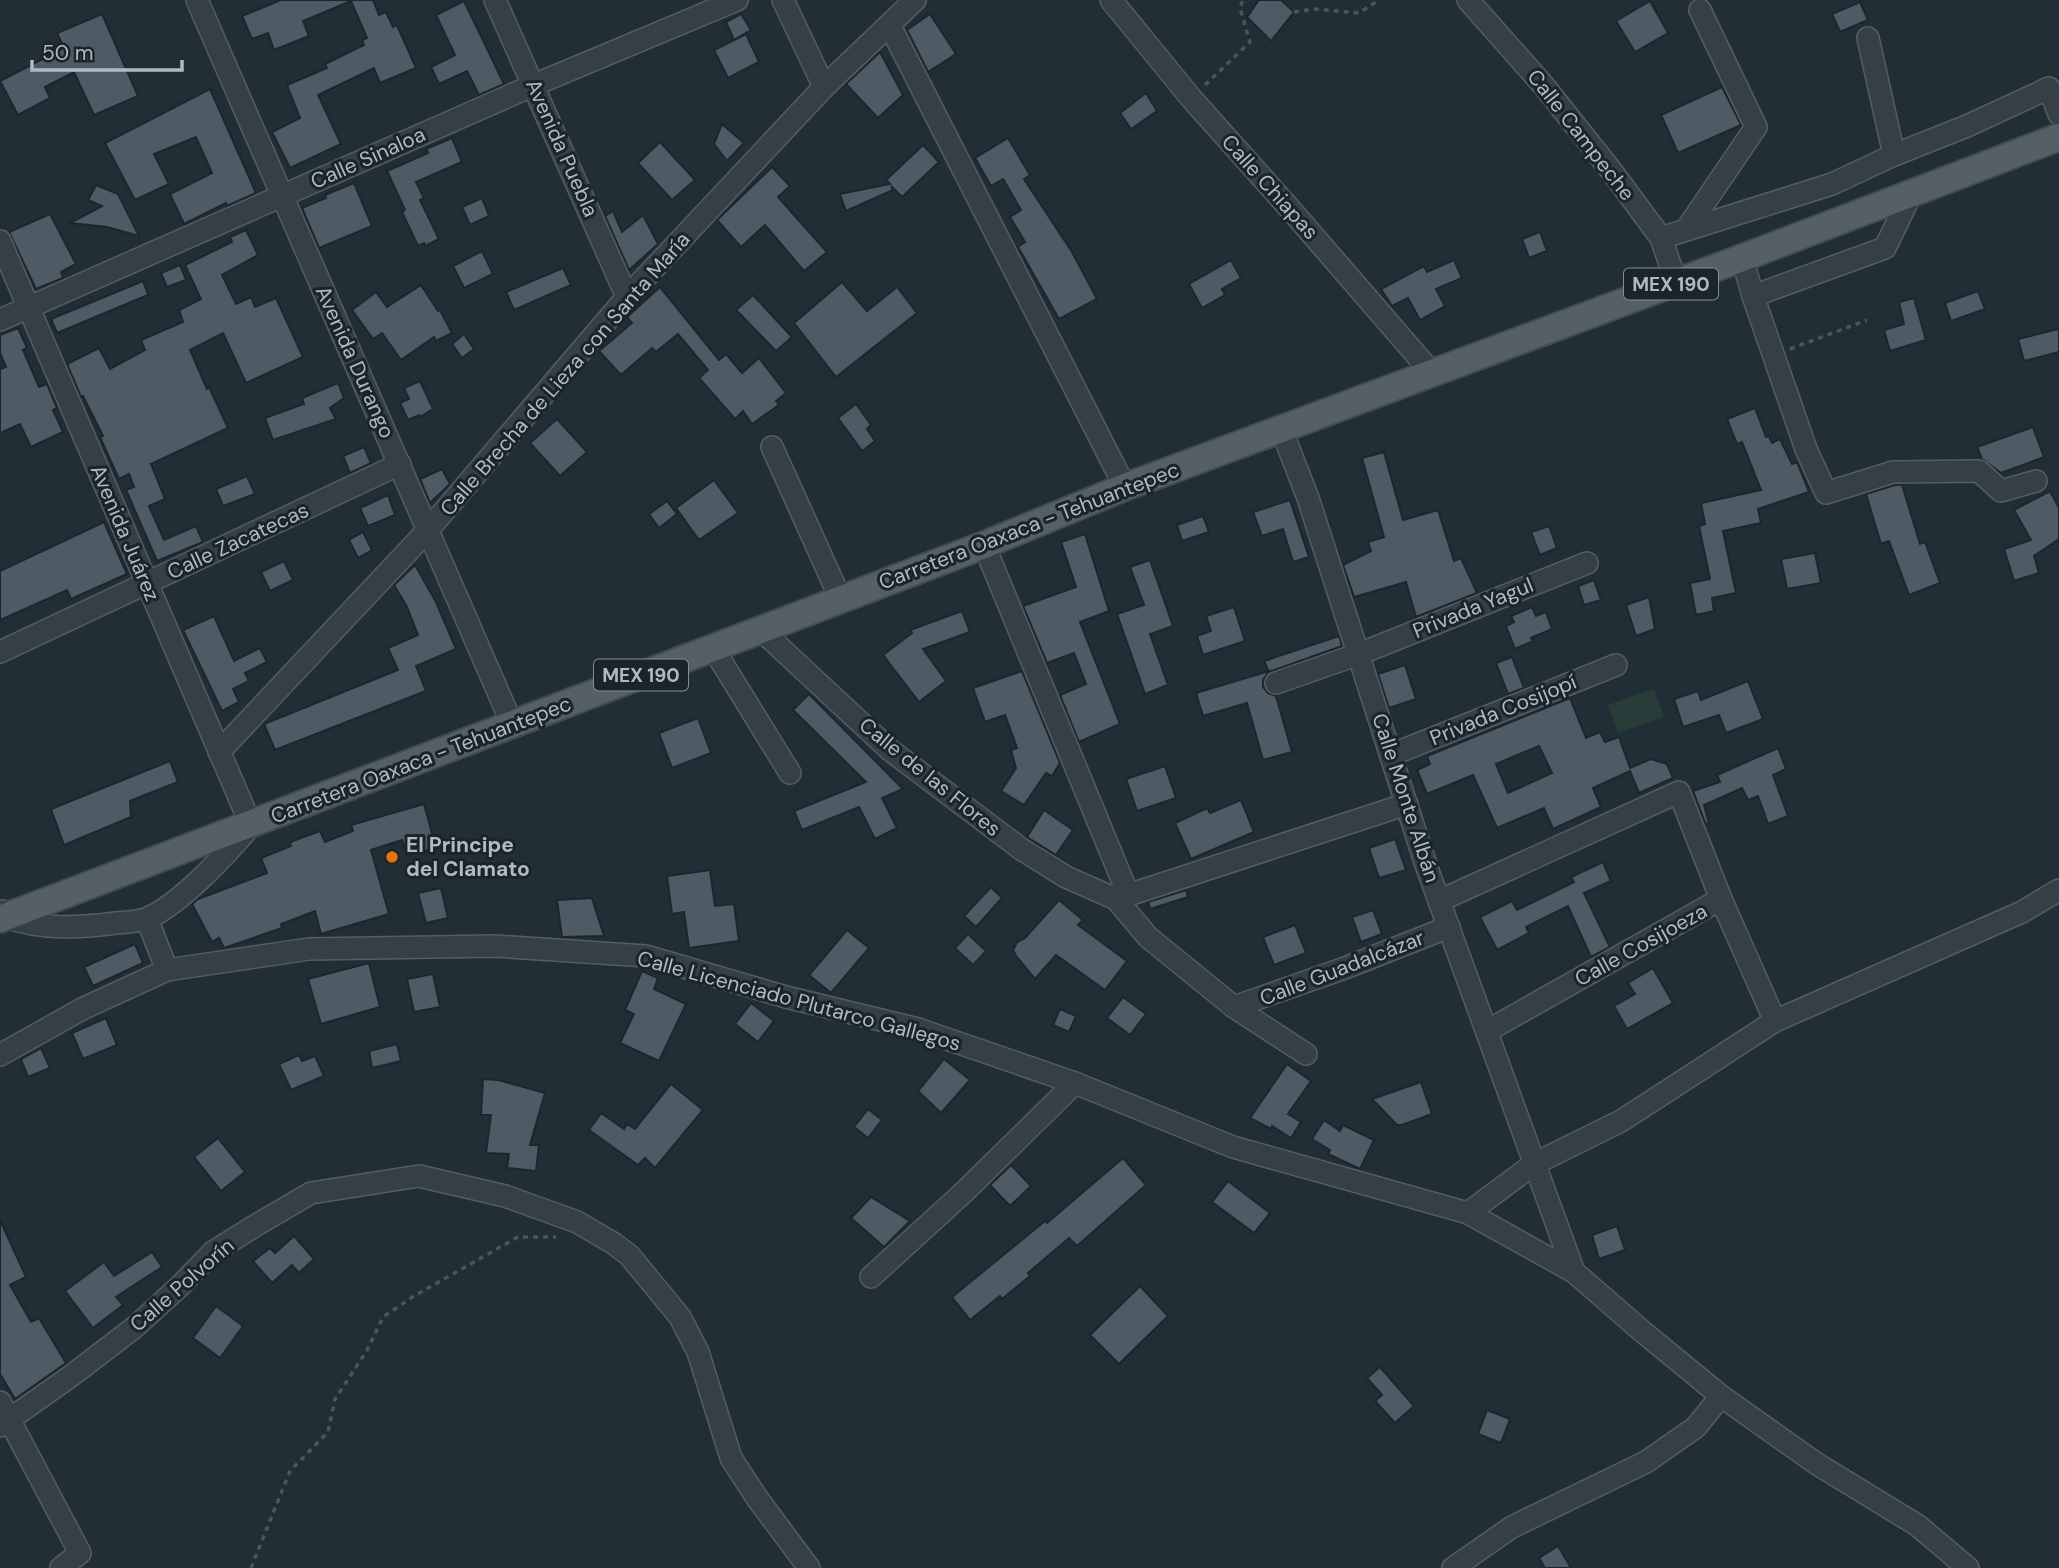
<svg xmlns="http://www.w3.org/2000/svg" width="2059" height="1568" viewBox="0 0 2059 1568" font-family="'DM Sans',sans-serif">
<rect width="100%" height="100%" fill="#222e36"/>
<!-- green -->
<polygon fill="#283c39" points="1654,689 1664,717 1618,733 1608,705"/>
<!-- building -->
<g fill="#4e5a64" stroke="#1d262d" stroke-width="2" fill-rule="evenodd">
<polygon points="281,0 373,0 379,15 386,12 393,27 397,25 416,68 380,83 374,68 318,95 341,144 290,168 272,132 300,118 287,85 327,68 325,64 364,45 362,40 367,38 351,1 303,21 309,36 274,50 268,33 252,39 242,16"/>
<polygon points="1259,0 1281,0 1294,12 1271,41 1247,17"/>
<polygon points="464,1 504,84 479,95 467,71 439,84 431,67 455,55 436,15"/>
<polygon points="1650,1 1668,33 1635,52 1616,21"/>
<polygon points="1860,2 1868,20 1840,32 1832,14"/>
<polygon points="102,14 138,96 94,115 74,72 45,87 50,98 18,115 0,81 64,48 57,33"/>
<polygon points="741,14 751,30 734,40 726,22"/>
<polygon points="930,14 956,54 928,72 907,30"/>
<polygon points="746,34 759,62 728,78 714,50"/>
<polygon points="880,52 903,95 878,118 846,84"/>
<polygon points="1722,87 1741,125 1678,153 1661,115"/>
<polygon points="210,89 256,193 227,206 226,203 184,224 170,194 212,173 196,137 154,154 169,184 135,200 105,143"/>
<polygon points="1146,93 1157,111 1131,129 1120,113"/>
<polygon points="722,124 744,143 727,161 714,144"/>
<polygon points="452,138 462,162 416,182 424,198 420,200 439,239 425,246 424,243 418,246 402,212 405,210 387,171 428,153 426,149"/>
<polygon points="1008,138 1030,175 1024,179 1072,252 1097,299 1059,319 1018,247 1025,242 1010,217 1021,210 1003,179 991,186 975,158"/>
<polygon points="660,142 695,180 672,200 638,163"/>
<polygon points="923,145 939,162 902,197 891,186 893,190 846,211 840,194 890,184 886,180"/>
<polygon points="772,167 790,186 778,197 827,252 804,271 765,225 741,247 717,220"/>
<polygon points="354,183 372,226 319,248 302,208 326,198 325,195"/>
<polygon points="96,185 118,194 139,236 107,227 70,223 102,206 88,200"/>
<polygon points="482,198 489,216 470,225 462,207"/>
<polygon points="613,211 622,232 643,215 658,244 629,270 605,216"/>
<polygon points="50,214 76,264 61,272 63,278 36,289 9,232"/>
<polygon points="246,230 258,255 222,275 236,304 251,297 255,307 276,298 303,357 246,383 223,333 190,350 207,389 209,387 228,428 151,464 165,499 149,506 164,540 196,526 203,542 157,561 126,490 134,487 129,474 119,479 100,437 103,436 83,396 81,397 67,364 99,348 110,369 145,350 141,340 183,322 179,310 201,299 185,265 232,242 230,237"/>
<polygon points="1540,232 1547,251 1529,258 1522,239"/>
<polygon points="482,251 493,274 464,288 453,266"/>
<polygon points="1231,260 1241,278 1222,289 1225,295 1202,308 1189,284"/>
<polygon points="1454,260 1462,278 1436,289 1445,306 1420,320 1408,298 1392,306 1381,289 1424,266 1427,272"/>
<polygon points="180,265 186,280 167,287 161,273"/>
<polygon points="563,268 571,285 514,310 506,292"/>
<polygon points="143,281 148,295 57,333 51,319"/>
<polygon points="842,282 867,311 897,287 917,313 836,377 794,323"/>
<polygon points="421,285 438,311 440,310 452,333 436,341 434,337 401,360 382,333 373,339 352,310 376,292 387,307"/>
<polygon points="660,287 719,360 726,354 742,373 759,358 786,393 776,401 779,405 752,424 743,411 735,419 699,378 708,370 678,334 656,352 652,348 621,375 599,351 632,323 627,317"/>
<polygon points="1978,291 1985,309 1951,321 1945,303"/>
<polygon points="753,295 792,337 776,351 736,310"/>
<polygon points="1914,298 1926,340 1890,351 1884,330 1904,324 1899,302"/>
<polygon points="18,328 27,348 23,350 39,387 47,384 57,408 53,410 63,432 31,447 20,424 0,433 0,369 6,367 0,353 0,335"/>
<polygon points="2059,329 2059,352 2024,361 2018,339"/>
<polygon points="464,334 474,349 462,358 452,344"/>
<polygon points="420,381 433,409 420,417 419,415 408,420 400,403 409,399 404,388"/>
<polygon points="338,383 344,398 330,408 336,419 273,440 265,418 304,404 302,398"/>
<polygon points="856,404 871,425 867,429 875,441 862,451 838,418"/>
<polygon points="1755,408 1766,437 1769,436 1772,443 1780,439 1792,464 1797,462 1809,492 1758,509 1761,523 1723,531 1736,593 1712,598 1714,611 1696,615 1690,583 1710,579 1699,526 1705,524 1701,503 1761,490 1742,442 1737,444 1727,419"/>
<polygon points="557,419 587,452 560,476 530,443"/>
<polygon points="2033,427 2044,457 2001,473 1982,459 1977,447"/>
<polygon points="364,447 371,463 350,473 343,456"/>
<polygon points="1384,452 1403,520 1438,510 1454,561 1461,558 1477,593 1416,617 1406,582 1354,597 1343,565 1371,551 1368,542 1384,537 1362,458"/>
<polygon points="442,469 450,484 430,503 420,479"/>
<polygon points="247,476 255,494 223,506 216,489"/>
<polygon points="714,480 738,513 699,540 676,508"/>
<polygon points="1895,485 1902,485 1920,544 1925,542 1940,583 1909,595 1889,541 1881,544 1866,494"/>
<polygon points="2050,491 2059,508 2059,539 2034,556 2039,573 2014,581 2004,549 2031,540 2014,510"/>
<polygon points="388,495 395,515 368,526 360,508"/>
<polygon points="1290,500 1309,557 1293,562 1283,529 1262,536 1253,512"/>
<polygon points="667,501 677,514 659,528 649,514"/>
<polygon points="1203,516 1209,532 1182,541 1177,525"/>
<polygon points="104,522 127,574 71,599 67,590 0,620 0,571"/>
<polygon points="1549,526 1557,548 1540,555 1531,532"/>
<polygon points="363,532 372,550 358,558 349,540"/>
<polygon points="1085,534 1109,611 1080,622 1120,724 1079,742 1060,695 1086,684 1074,653 1047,663 1023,606 1076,587 1061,542"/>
<polygon points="1815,553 1821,583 1787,589 1781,559"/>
<polygon points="1150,560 1173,626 1150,634 1168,685 1145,694 1117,614 1144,605 1130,567"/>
<polygon points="284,561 293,580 270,591 261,572"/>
<polygon points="415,565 436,602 456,649 416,666 426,691 275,750 264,724 398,670 388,648 418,635 407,607 394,585"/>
<polygon points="1594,580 1601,600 1584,605 1578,586"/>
<polygon points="1649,597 1655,629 1636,636 1626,605"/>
<polygon points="1234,607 1245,641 1203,655 1197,636 1211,631 1206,616"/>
<polygon points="1532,607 1536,616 1546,612 1552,629 1531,638 1533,641 1515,649 1506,626 1514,622 1511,616"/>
<polygon points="962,611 970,632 923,649 946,681 919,702 883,655 912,633 910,630"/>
<polygon points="214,616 234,661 260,648 267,662 245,673 249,681 233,689 239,702 222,711 183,630"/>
<polygon points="1339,636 1342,646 1269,672 1264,661"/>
<polygon points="1512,657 1524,688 1508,694 1496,663"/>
<polygon points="1405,665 1416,699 1389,708 1378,674"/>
<polygon points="1022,671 1060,763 1052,776 1046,773 1024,805 1001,791 1016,768 1011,750 1017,748 1005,715 985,722 973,688"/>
<polygon points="1269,671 1263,680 1263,687 1268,693 1276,696 1292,752 1263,760 1247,703 1203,716 1196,693"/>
<polygon points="1748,681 1763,719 1726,733 1719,715 1683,727 1674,699 1698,691 1701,700"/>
<polygon points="809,694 903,789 882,798 897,828 875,839 859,807 802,830 794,811 866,782 793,710"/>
<path d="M1570,698L1586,738L1600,732L1605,742L1619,737L1630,768L1651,759L1667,764L1673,778L1639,793L1630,771L1593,788L1601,807L1553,829L1544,808L1497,828L1473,775L1427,794L1417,770L1430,764L1427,756ZM1539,746L1552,773L1508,793L1496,764Z"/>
<polygon points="698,718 711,753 672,768 659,733"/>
<polygon points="1778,748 1786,769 1773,775 1788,816 1768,824 1758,796 1748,800 1742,788 1704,805 1709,823 1706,825 1693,791 1720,782 1717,775"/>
<polygon points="170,761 178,782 130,801 131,817 64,845 51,809"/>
<polygon points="1165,766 1176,798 1137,811 1126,779"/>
<polygon points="1241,800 1254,832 1191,859 1175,823 1207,808 1210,813"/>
<polygon points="424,804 436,848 407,856 402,840 371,850 389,914 321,934 315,911 281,924 282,928 224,948 219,938 212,942 192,904 198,899 267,873 261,858 291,846 290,842 320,831 325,842 353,831 351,825"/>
<polygon points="1044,810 1073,830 1056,855 1027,837"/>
<polygon points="1395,839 1406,870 1379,878 1369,848"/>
<polygon points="1603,862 1611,881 1584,893 1610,947 1591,957 1568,906 1526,927 1529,933 1497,950 1480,917 1512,901 1517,910 1574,882 1571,877"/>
<polygon points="710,870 715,906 734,904 739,941 689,948 684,912 672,914 667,876"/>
<polygon points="991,887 1002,898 976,927 964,916"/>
<polygon points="441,888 448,918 426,923 418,893"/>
<polygon points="1186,890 1188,897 1150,909 1148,902"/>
<polygon points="592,898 604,936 562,937 557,900"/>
<polygon points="1059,900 1083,920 1078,925 1127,961 1105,990 1056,955 1035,979 1016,956 1013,950 1017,942 1025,938"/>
<polygon points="1373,910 1382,934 1361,942 1352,917"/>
<polygon points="1295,925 1306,953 1274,965 1263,937"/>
<polygon points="847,930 869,948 831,993 809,975"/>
<polygon points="968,934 986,951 973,965 955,948"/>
<polygon points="135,944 143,963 93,986 84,967"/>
<polygon points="369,963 380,1007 321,1024 308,979"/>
<polygon points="1653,968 1673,1003 1627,1029 1614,1006 1635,994 1628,983"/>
<polygon points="642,971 658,978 654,989 686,1004 659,1061 620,1043 634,1014 625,1010"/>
<polygon points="433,974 440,1007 414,1012 407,979"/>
<polygon points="1123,997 1146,1014 1130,1035 1107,1018"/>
<polygon points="751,1003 774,1021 758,1042 735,1024"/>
<polygon points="1060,1009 1076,1016 1069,1032 1053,1025"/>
<polygon points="106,1018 117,1045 83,1059 72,1033"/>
<polygon points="397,1044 401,1061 372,1068 369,1051"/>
<polygon points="41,1048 50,1068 28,1077 21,1059"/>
<polygon points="299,1055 302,1061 315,1056 324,1076 291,1090 279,1064"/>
<polygon points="944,1059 970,1080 941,1113 918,1091"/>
<polygon points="1287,1064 1311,1081 1288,1114 1301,1122 1291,1138 1272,1126 1271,1129 1250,1118"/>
<polygon points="483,1079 498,1080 545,1093 530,1145 539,1145 536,1171 507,1168 509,1154 486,1153 491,1115 481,1115"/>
<polygon points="1421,1082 1432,1114 1402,1125 1397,1125 1372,1099"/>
<polygon points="671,1084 703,1110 655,1168 645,1158 638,1165 589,1130 601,1113 624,1129 627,1124 635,1129"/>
<polygon points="868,1109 882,1120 868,1138 854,1127"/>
<polygon points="1324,1120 1340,1131 1343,1125 1374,1140 1360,1169 1328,1154 1330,1150 1312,1139"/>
<polygon points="218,1138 245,1172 221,1191 194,1157"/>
<polygon points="1123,1158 1146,1185 1077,1246 1069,1238 1028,1273 1030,1276 1002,1299 1000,1296 970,1320 952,1297 1045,1221 1047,1223"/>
<polygon points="1011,1165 1031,1186 1010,1206 990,1185"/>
<polygon points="1228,1181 1270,1213 1254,1233 1212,1202"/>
<polygon points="871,1197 910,1221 884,1247 851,1218"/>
<polygon points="0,1220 26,1277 10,1285 31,1322 39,1318 66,1363 15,1399 0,1374"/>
<polygon points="1617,1226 1625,1250 1599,1259 1592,1235"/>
<polygon points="294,1236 314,1259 299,1273 292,1265 272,1283 253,1261 270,1248 275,1253"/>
<polygon points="152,1252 162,1267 116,1297 123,1305 93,1328 65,1291 104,1262 114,1276"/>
<polygon points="1140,1286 1168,1316 1119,1364 1090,1335"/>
<polygon points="216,1306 243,1326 220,1358 193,1338"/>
<polygon points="1380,1367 1414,1406 1395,1423 1375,1401 1382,1395 1367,1378"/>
<polygon points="1487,1410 1510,1419 1501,1443 1478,1434"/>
<polygon points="1558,1546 1571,1568 1545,1568 1539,1558"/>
</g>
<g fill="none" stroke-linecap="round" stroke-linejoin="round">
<!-- minor casing -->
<g stroke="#535d64" stroke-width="24">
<g id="minor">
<polyline points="197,0 512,724"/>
<polyline points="495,0 627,297"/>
<polyline points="783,0 824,87"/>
<polyline points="1111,0 1191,98 1291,210 1432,373"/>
<polyline points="1468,0 1544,86 1610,169 1661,238 1676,282"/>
<polyline points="890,26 1125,487"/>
<polyline points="1868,38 1894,155"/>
<polyline points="1686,230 1756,127 1700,10"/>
<polyline points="1661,238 1832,184 1894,155 1967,126 2049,88 2059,114"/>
<path d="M0,241L251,825C228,853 180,904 148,918C139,922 126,922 116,923C77,928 42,930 5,917L2,911"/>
<polyline points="1742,258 1753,296 1885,248 1912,192"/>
<polyline points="1753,296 1806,449 1826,493 1893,472 1979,471 2001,491 2036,481"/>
<polyline points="0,320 534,85 737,0"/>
<polyline points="1282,431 1308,498 1426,865 1574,1272"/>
<polyline points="772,447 841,600"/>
<polyline points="984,545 1128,894"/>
<polyline points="761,630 890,750 1021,849 1066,877 1116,899 1407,804"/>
<polyline points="713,648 790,773"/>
<polyline points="0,652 400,464"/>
<polyline points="1276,683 1359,654 1587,563"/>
<polyline points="219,752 428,530 627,297 824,87 915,0"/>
<polyline points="1391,755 1616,665"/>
<polyline points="1116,899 1148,937 1234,1007 1306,1054"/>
<polyline points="1439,901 1679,792 1721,899 1775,1021"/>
<polyline points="147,919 167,970"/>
<polyline points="1234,1007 1345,968 1449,927"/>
<polyline points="1487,1031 1721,899"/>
<polyline points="0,1055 82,1009 167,970 309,949 495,946 646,956 786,997 918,1029 1075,1083 1233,1147 1468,1213 1574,1272 1643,1332 1721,1396 1696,1427 1646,1462 1512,1527 1453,1568"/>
<polyline points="1468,1213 1534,1164 1621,1121 1775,1021 2022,912 2059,890"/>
<polyline points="871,1277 963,1193 1075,1083"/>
<polyline points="1721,1396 1817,1464 1917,1525 1968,1568"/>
<polyline points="0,1402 80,1553 61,1568"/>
<polyline points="0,1426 71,1376 135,1327 181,1285 213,1252 253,1227 311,1193 419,1176 505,1196 577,1222 613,1243 629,1255 680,1317 698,1352 731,1458 757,1498 809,1568"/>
</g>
</g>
<!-- major casing -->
<g stroke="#424b53" stroke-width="30">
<polyline id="major" points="0,919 984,545 1125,487 1742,258 2059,137"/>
</g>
<!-- path -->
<g stroke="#465857" stroke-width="3.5" stroke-dasharray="5 5" stroke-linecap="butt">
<polyline points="1294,12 1314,9 1359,13 1379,0"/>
<polyline points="1205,85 1250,42 1240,8 1243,0"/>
<polyline points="1790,349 1867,320"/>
<polyline points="251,1568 290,1471 328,1432 335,1399 366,1352 383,1317 414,1296 518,1237 556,1237"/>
</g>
<!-- minor -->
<use href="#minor" stroke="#363f46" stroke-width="21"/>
<!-- major -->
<use href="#major" stroke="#545f66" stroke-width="26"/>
</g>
<!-- markers -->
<circle fill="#e8710a" stroke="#1b242b" stroke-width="2.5" cx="392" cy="857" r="7"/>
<g text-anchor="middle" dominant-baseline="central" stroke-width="6" stroke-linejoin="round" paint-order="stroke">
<!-- shield labels -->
<g fill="#1b242b" stroke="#838d95" stroke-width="2">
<rect x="1624" y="268.5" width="94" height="31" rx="5"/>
<rect x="594" y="659.5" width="94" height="31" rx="5"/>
</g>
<g font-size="19" font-weight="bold" fill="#b0bac3">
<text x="1671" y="284">MEX 190</text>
<text x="641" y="675">MEX 190</text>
</g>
<!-- street labels -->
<g font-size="21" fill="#b0bac3" stroke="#1b242b">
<text transform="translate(1581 135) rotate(52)">Calle Campeche</text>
<text transform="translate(562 148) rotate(66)">Avenida Puebla</text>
<text transform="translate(368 158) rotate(-24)">Calle Sinaloa</text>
<text transform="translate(1270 187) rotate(48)">Calle Chiapas</text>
<text transform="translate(355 362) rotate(66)">Avenida Durango</text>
<text transform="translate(565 374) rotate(-49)">Calle Brecha de Lieza con Santa María</text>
<text transform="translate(1029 526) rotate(-21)">Carretera Oaxaca - Tehuantepec</text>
<text transform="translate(125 533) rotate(67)">Avenida Juárez</text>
<text transform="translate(238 541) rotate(-25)">Calle Zacatecas</text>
<text transform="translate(1473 608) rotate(-22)">Privada Yagul</text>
<text transform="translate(1503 710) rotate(-22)">Privada Cosijopí</text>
<text transform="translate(421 760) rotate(-21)">Carretera Oaxaca - Tehuantepec</text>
<text transform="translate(930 777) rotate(39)">Calle de las Flores</text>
<text transform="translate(1406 798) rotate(72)">Calle Monte Albán</text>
<text transform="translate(1641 945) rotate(-29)">Calle Cosijoeza</text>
<text transform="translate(1342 968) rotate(-21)">Calle Guadalcázar</text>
<text transform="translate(799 1001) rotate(15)">Calle Licenciado Plutarco Gallegos</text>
<text transform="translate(182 1285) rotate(-41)">Calle Polvorín</text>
</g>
<!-- poi labels -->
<g font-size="21" font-weight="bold" fill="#b0bac3" stroke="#1b242b" text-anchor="start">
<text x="406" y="845">El Principe<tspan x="406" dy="24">del Clamato</tspan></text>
</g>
</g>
<!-- scale -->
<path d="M32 60v10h150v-10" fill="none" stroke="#b0bac3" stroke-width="3.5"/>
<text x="42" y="60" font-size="21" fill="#b0bac3" stroke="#1b242b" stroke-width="5" paint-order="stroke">50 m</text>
</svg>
